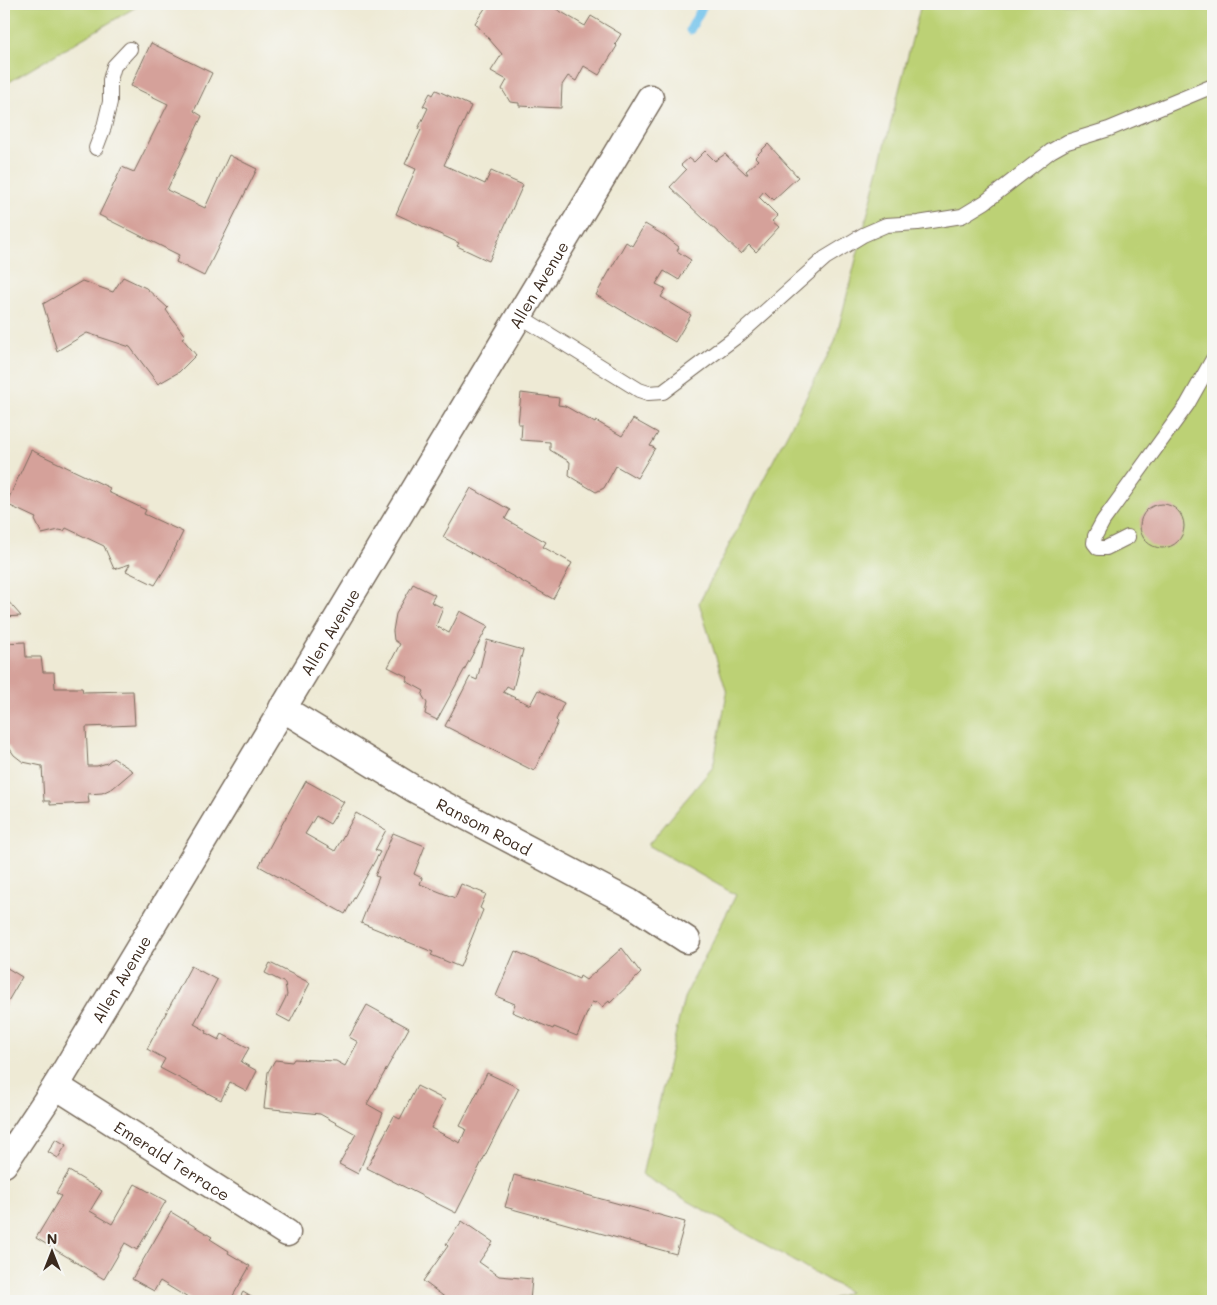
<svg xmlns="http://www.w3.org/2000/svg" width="1217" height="1305" viewBox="0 0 1217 1305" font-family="Mali,sans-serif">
<rect width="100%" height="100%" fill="#f6f6f2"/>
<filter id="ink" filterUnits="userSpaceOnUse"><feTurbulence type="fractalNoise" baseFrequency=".02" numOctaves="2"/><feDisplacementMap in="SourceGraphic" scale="10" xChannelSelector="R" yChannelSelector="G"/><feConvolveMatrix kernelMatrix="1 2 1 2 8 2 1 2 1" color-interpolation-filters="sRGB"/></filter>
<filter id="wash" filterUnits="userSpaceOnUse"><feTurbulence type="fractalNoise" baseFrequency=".0096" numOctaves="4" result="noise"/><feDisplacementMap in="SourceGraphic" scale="20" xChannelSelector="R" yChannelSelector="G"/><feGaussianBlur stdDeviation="1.12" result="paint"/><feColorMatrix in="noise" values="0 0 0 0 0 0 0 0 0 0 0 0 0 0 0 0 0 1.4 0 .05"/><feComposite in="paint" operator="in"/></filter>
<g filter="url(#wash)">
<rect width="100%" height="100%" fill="#eeead5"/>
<!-- green -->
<g fill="#bcd175" stroke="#7c7e4a">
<polygon points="4,4 141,4 4,85"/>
<polygon points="921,4 1213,4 1213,1301 827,1301 849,1292 642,1175 684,998 736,895 648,845 713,767 727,693 699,603 835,342"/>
</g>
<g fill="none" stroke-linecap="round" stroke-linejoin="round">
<!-- stream -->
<polyline stroke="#71c2ec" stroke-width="9" points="690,30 704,4"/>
</g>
<g id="blocks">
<!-- building -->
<g fill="#d5a19a">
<polygon points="488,4 548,4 585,26 591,16 621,34 615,44 617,46 599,75 584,66 576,81 568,76 562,85 561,108 519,106 519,103 510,102 502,89 507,80 491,71 502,54 475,23"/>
<polygon points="151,43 212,73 194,111 202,116 167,190 205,208 229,155 257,169 204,276 176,262 179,255 99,215 122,167 134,172 168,104 131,86"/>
<polygon points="436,90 471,106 444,165 485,184 491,171 523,185 489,261 457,246 459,243 396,214 416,169 405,164 421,130 418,129 428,108 423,106 430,93 433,95"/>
<polygon points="768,144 798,177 773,200 764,191 759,197 778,216 772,221 779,227 756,252 749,245 741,254 670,187 686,170 681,165 689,158 694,162 705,151 715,161 725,154 746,174 748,174 746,171 758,160 755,157"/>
<polygon points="645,224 665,236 679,247 677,251 691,260 679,280 664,271 656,284 666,289 661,297 691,315 675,342 596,295 626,242 632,246"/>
<polygon points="123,277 146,288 168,308 166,310 185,336 182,338 196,355 179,372 158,384 130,347 87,333 57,351 43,304 82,281 113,292"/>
<polygon points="521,393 559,398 558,405 565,406 595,423 596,421 622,436 633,419 658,433 650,446 655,448 637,478 616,466 604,488 596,492 569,476 570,462 550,450 550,442 521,440 522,424 518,424"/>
<polygon points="31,450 110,488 108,492 146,510 144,514 183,532 166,567 155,585 126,571 130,564 114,569 104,546 66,528 64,531 59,530 42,534 35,520 36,518 6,504"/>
<polygon points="471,488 510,510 505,519 546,542 543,547 572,563 553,599 443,537"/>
<circle cx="1162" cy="526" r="22"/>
<polygon points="413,584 435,595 431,602 443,608 436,626 449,633 460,611 488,626 437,720 425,714 427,703 422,695 424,691 406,681 408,677 388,667 400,644 394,640 393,631 396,614"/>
<polygon points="4,600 7,600 21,616 4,617"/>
<polygon points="487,640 523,650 513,689 507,686 503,692 530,705 538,690 564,703 556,720 558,722 534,771 445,726 470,677 477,680"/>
<polygon points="25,642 26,657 41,657 43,672 54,672 55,688 82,688 83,692 133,691 135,725 86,727 88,766 97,766 107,763 113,758 133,771 113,788 102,793 88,794 89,803 50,805 50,801 44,801 42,766 23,762 14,755 4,740 4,665 5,665 4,643"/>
<polygon points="306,781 344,802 330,824 316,816 305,834 335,851 356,813 386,830 375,850 380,852 345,914 259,866"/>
<polygon points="393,833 425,846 414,874 422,878 420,884 455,898 461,884 486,894 480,908 483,910 460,967 431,955 433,952 361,923 379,877 375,876"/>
<polygon points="622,948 641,973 610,1003 609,1001 602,1007 597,1001 595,1003 592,1002 577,1036 554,1027 553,1029 512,1012 515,1004 496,996 515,951 579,979 580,976 586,980"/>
<polygon points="270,963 310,983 290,1022 277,1015 287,995 285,983 265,973"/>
<polygon points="4,966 22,977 4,1008"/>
<polygon points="191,966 217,980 194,1024 207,1031 206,1033 219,1040 222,1034 249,1048 241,1062 257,1071 247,1091 230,1082 221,1100 160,1068 165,1059 147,1049"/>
<polygon points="367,1005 409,1028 367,1104 383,1113 358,1174 339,1164 356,1134 320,1114 264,1108 268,1072 275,1060 292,1062 294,1059 336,1061 345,1066 358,1042 349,1037"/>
<polygon points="487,1073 519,1088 456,1213 367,1168 394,1116 400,1119 417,1086 445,1100 431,1128 460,1143 466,1129 460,1126"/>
<polygon points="56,1139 66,1145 58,1158 48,1152"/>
<polygon points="69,1171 102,1191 90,1211 112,1224 135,1184 166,1201 137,1250 125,1243 104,1279 36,1238 61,1196 56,1193"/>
<polygon points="514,1175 685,1222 676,1254 505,1207"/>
<polygon points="171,1212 212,1237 210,1239 229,1251 228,1253 250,1266 230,1301 193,1301 160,1281 154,1291 132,1279"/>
<polygon points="462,1221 493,1242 479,1262 499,1276 532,1279 530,1301 450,1301 423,1281 448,1246 446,1244"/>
<polygon points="243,1292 258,1301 238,1301"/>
</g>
</g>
</g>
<g filter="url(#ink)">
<use href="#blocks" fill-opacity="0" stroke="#7a6d5e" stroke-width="1"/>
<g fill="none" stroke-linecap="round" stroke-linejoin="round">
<!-- service casing -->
<g stroke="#7a6d5e" stroke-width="16">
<g id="service">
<polyline points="96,148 104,127 110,102 110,80 114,66 130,49"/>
<polyline points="518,315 639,390 648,393 663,392 740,334 825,258 863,235 886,225 918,223 962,216 985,202 1051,151 1067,142 1109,129 1213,86"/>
<polyline points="1128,537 1106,548 1098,548 1094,543 1095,536 1103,521 1187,405 1213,359"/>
</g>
</g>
<!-- minor casing -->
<g stroke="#7a6d5e" stroke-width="29">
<g id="minor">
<path id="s1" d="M282,708L414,789L629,902L687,940"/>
<path id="s2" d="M56,1086L287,1233"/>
<path id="s3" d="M4,1164L56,1086L650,98"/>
</g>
</g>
<!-- service -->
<use href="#service" stroke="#fff" stroke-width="14"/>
<!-- minor -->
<use href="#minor" stroke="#fff" stroke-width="26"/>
</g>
</g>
<g text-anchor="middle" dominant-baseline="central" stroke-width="5" stroke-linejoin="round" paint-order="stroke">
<!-- street labels -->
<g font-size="16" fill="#3b2a1e" stroke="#f6f6f2">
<text stroke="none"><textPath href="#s3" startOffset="1029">Allen Avenue</textPath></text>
<text stroke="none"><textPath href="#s3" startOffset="624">Allen Avenue</textPath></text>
<text stroke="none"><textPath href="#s1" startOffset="234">Ransom Road</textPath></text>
<text stroke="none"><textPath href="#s3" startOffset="219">Allen Avenue</textPath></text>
<text stroke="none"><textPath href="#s2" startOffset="138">Emerald Terrace</textPath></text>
</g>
</g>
<!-- margin -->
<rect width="1217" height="1305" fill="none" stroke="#f6f6f2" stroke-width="20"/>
<!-- north arrow -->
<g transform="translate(52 1252)" stroke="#f6f6f2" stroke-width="4" paint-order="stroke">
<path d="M0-4L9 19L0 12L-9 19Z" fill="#3b2a1e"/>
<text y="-8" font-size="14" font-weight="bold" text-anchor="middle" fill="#3b2a1e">N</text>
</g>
</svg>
